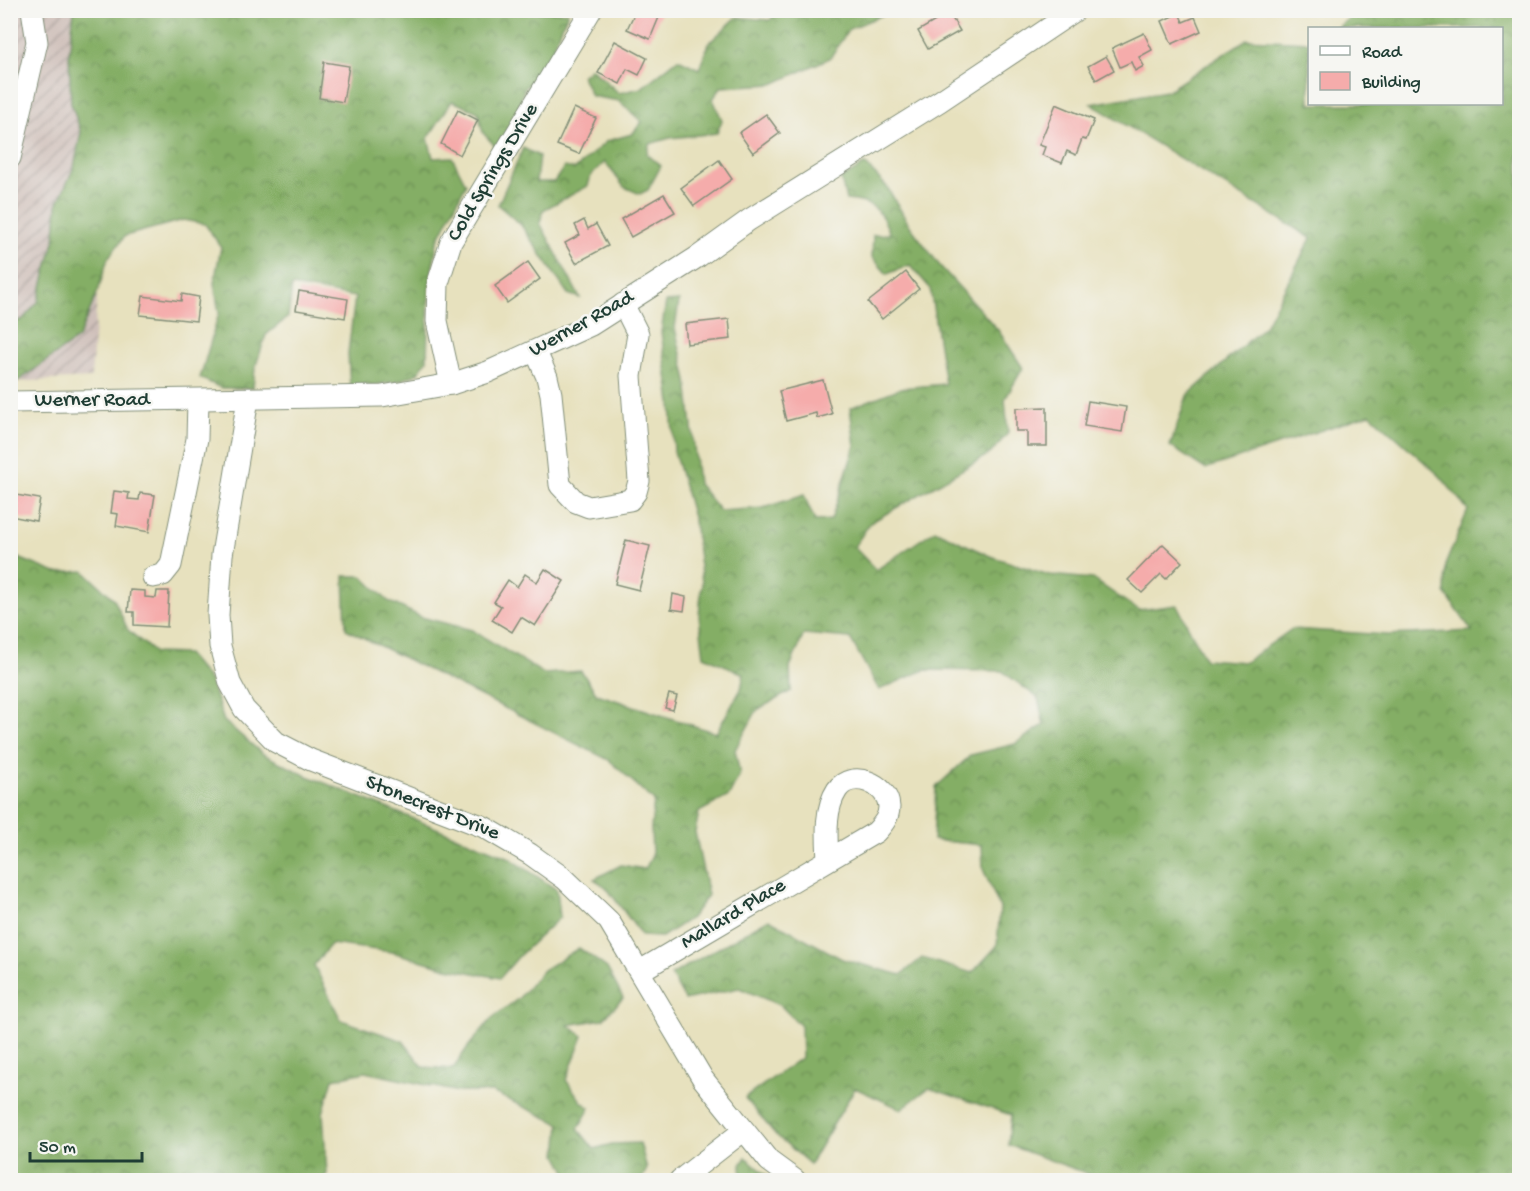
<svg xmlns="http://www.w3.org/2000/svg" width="1530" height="1191" viewBox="0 0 1530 1191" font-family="'Gochi Hand',sans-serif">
<defs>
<pattern id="industrial-furrows" width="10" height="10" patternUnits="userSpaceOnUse" patternTransform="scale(1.5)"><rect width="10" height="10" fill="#cfc0ba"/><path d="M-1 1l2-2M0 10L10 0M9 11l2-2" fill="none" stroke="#a79d98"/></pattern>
<pattern id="forest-crowns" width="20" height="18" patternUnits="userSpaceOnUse" patternTransform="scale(1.5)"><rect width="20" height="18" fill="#84ae65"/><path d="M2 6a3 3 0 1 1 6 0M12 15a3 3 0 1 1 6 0" fill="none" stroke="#6b8f54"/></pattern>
</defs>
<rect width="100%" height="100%" fill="#f6f6f2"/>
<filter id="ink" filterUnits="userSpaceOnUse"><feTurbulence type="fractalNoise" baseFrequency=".0167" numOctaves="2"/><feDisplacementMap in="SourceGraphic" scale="12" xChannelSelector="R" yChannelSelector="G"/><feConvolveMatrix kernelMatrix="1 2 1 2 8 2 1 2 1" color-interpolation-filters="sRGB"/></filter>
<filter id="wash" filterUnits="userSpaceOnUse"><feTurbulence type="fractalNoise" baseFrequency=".008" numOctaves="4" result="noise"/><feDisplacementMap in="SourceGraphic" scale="24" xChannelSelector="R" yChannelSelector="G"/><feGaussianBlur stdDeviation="1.35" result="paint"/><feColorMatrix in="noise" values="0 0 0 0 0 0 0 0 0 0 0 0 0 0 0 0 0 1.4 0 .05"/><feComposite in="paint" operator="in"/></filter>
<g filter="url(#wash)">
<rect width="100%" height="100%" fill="#e7e1be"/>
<!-- industrial -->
<polygon fill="url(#industrial-furrows)" points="11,11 119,11 91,378 11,382"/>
<!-- forest -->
<g fill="url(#forest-crowns)" stroke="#52764c" stroke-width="1.5">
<polygon points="779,10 892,11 849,29 830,58 773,84 721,87 713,99 722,120 717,133 670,138 649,144 647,154 661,166 648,190 640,194 624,187 605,162 591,175 588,186 543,210 540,223 580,298 568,294 521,225 498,205 523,148 539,156 536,182 554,182 564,167 575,169 607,141 632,134 642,122 619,101 591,96 582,76 591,68 619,93 641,88 678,59 699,69 709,43 737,17 770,20"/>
<polygon points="74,11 568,12 546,65 524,89 514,124 496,147 483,133 478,112 452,101 428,138 433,158 452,157 466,184 437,242 429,289 427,360 417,374 398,381 350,389 348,353 355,297 292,286 288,317 266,335 255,368 253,388 221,388 200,378 219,313 214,283 221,247 205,224 183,220 125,236 108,258 98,291 78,338 18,381 11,382 11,322 22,320 38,302 55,238 57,205 74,167 81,132 71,103 69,55"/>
<path d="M1346,11H1519V1180H1105L1008,1145L1011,1115L929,1088L901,1109L855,1088L810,1164L775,1134L745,1098L802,1057L801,1026L780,1005L739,988L685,1000L671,975L769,919L842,959L901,975L922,958L972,973L997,946L1000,908L983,869L982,845L933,840L936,787L971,755L1015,744L1044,725L1038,698L1002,671L924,670L879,690L850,638L804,634L790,667L791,691L757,710L735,750L740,774L729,796L699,812L695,832L708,895L691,918L662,937L642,936L606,887L594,879L621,865L645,869L652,856L651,828L654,801L609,760L346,629L344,576H362L388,601L421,617L472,630L544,674L581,671L597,694L716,733L741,689L744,674L704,656L699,616L702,582L694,521L674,451L671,403L661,332L666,302L679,301L675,328L687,380L698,484L720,511L763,508L804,495L815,521L831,520L855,446L850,408L901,388L945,384L930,288L910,265L887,274L872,257L873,235L890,234C880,208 874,202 846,200L841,179L865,164L887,187L910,226L940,266L998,330L1023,368L1005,399L1008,433L991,453L870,523L854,547L876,570L935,530L990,556L1049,575L1093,579L1138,610L1177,605L1205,659L1245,662L1292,629L1388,635L1472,631L1445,593L1446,563L1468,510L1440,476L1370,414L1205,469L1170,446L1187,396L1265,326L1311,238L1091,104L1167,91L1247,39L1309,42L1310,104H1502V28H1337L1349,18Z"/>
<polygon points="11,555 56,573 84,571 114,599 128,630 155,653 187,654 210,681 224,721 263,754 305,775 508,857 557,890 560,917 519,956 500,978 447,968 392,952 331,944 314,965 341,1020 403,1041 423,1067 453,1069 467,1048 492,1018 519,998 543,970 579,948 607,968 623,998 603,1019 568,1025 583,1036 566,1080 581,1101 590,1108 578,1129 594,1149 612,1144 640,1143 647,1169 641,1180 571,1180 557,1155 560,1124 492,1092 459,1092 365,1072 333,1079 323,1113 327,1174 322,1180 11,1180"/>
<polygon points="746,1157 772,1180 742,1180 741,1165"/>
</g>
<g id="blocks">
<!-- building -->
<g fill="#f5acab">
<polygon points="636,10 662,10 650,39 627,29"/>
<polygon points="949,13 960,31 928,49 918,31"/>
<polygon points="1179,13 1183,22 1195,17 1201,31 1172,44 1162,21"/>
<polygon points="1144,33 1152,50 1139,57 1144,66 1135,71 1131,62 1120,67 1112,48"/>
<polygon points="615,41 647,58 639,75 627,69 620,84 598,73"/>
<polygon points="1106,56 1114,70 1096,80 1088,66"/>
<polygon points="324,62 349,66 343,102 319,98"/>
<polygon points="1056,104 1094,120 1086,140 1082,139 1076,155 1067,151 1062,163 1042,155 1045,147 1039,145"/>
<polygon points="574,108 596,118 579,154 557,145"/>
<polygon points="458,110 478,120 460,155 441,144"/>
<polygon points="766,114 780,133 753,153 739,133"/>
<polygon points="719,160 732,179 694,206 681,188"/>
<polygon points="664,194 675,212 631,237 621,219"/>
<polygon points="584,220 588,229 596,224 608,246 576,263 565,243 580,235 575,225"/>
<polygon points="528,262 540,279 507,303 495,286"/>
<polygon points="906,272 919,289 882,319 868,302"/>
<polygon points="299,291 348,299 345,318 296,310"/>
<polygon points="182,294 199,297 196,321 140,315 143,296 181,301"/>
<polygon points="729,319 731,339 687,344 685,324"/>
<polygon points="823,380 832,414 817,418 816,413 786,421 779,391"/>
<polygon points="1088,401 1126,407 1122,432 1084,426"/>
<polygon points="1047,407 1047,446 1027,446 1027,431 1016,431 1016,408"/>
<polygon points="114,491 129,493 128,499 139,500 140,493 155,495 149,532 116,526 118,514 111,513"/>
<polygon points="10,494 40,499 36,521 10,516"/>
<polygon points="626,540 650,546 639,590 615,584"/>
<polygon points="1163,544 1182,562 1166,579 1161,574 1142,593 1128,580"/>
<polygon points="545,569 564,581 535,626 521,617 512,632 492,620 501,606 494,602 508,580 517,587 525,574 537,582"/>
<polygon points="130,590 145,591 145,597 156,598 157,591 169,591 167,627 134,625 134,612 128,612"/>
<polygon points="673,594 686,597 684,611 671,609"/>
<polygon points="669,694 677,696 673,710 665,708"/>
</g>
</g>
</g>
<g filter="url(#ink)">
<use href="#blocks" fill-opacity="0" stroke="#838f79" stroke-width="1.5"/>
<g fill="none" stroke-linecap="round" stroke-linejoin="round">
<!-- minor casing -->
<g stroke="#838f79" stroke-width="23">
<g id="minor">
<polyline points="10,158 37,42 32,10"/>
<polyline points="536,352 547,377 551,394 560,485 576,502 589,507 630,500 636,492 639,481 631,376 638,334 623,304"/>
<polyline points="451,384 437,321 438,283 451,242 591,10"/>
<polyline points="248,399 222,555 218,615 220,646 230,683 244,709 276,742 311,760 484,827 530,854 565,879 609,921 703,1079 769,1161 795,1180"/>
<polyline points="10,402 382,396 451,384 488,372 591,325 699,256 749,220 940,101 1076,10"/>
<polyline points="153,577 163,575 171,565 197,439 198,401"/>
<path d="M640,971L876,832C882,825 889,818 889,807C888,783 851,769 837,790C824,810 827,838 828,860"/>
<polyline points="680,1180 743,1131"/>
</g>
</g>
<!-- minor -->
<use href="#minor" stroke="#fff" stroke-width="21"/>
</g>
</g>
<g text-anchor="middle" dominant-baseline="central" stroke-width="5" stroke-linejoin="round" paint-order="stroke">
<!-- street labels -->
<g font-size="21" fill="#1f3d34" stroke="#f6f6f2">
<text transform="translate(494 173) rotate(-59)">Cold Springs Drive</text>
<text transform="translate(582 325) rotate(-29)">Werner Road</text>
<text x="92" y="401">Werner Road</text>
<text transform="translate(432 809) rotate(22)">Stonecrest Drive</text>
<text transform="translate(734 915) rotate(-31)">Mallard Place</text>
</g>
</g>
<!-- margin -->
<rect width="1530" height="1191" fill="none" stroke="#f6f6f2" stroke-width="36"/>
<!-- legend -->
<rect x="1308" y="27" width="195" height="78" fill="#f6f6f2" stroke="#a0aca6" stroke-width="1.5"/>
<rect x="1320" y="46" width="30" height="9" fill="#ffffff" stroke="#a0aca6" stroke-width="1.5"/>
<text x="1362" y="57" font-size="18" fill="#1f3d34">Road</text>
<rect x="1320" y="72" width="30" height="18" fill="#f5acab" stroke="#a0aca6" stroke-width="1.5"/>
<text x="1362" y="87" font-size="18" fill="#1f3d34">Building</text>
<!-- scale -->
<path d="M30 1152v9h112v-9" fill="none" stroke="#1f3d34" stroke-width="3"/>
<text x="39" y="1152" font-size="18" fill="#1f3d34" stroke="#f6f6f2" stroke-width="4.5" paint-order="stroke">50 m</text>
</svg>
